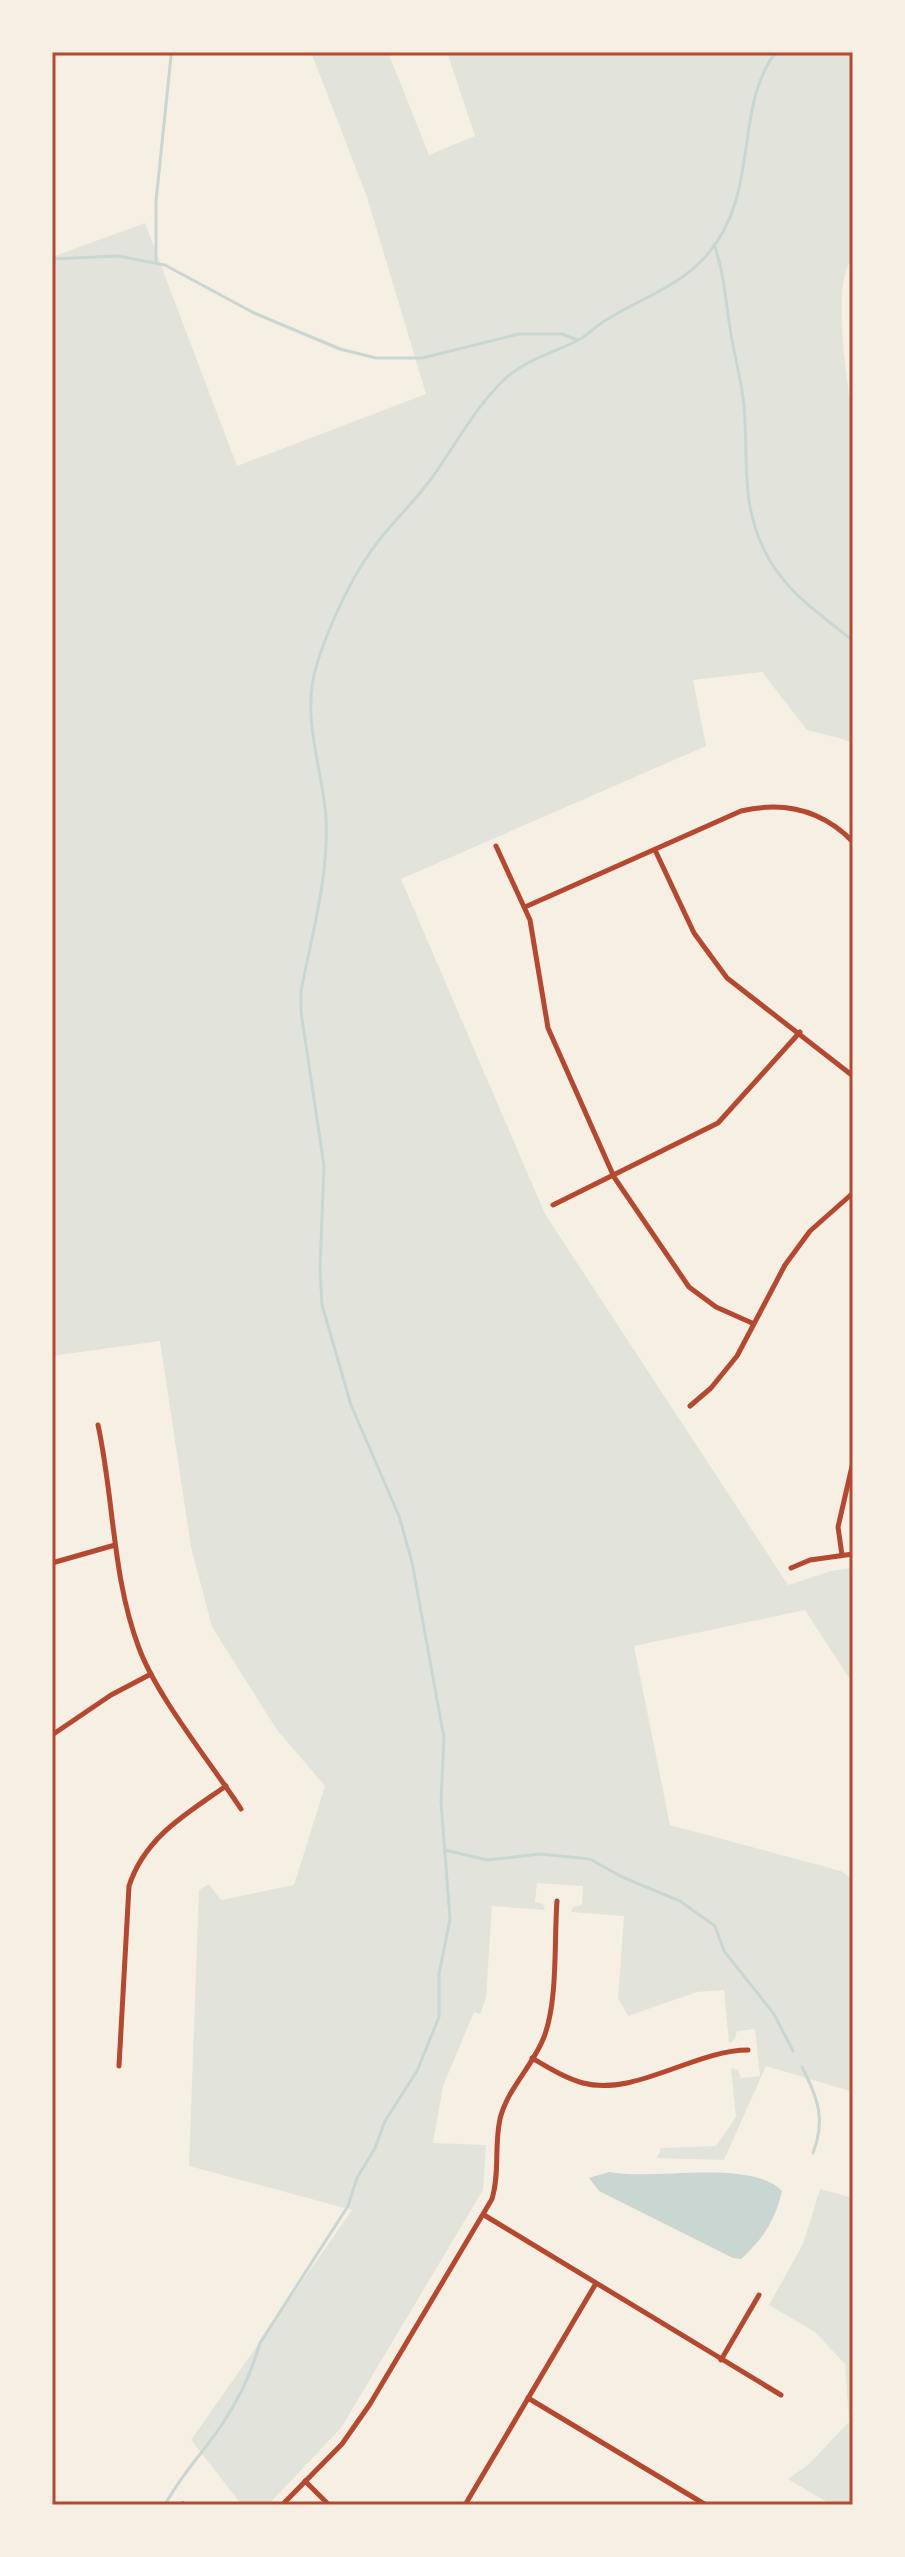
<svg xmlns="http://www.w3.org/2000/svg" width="905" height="2557" viewBox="0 0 905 2557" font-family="Commissioner,sans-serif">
<rect width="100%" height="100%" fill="#f6efe4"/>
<!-- green -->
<g fill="#e2e4dc">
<path d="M311,52H388L429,155L475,136L447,52H853V257C835,279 843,343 846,371C862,494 853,622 853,745L846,740L807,730L762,672L693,680L706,746L401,879L545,1214L788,1585L831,1571L853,1568V1684L805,1610L634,1646L670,1825L841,1871L853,1880V2092L766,2066L724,2160L657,2158L661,2148L716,2146L736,2117L731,2068L738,2070L741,2078L760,2076L755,2029L737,2031L735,2039L729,2043L724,1990L697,1992L628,2016L618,1998L624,1916L571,1912L573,1907L582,1905L583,1886L537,1883L535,1902L543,1904L545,1910L492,1906L486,1998L480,2014L474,2012L443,2086L433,2143L486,2145L483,2190L341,2428L268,2505H242L191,2440L352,2210L189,2166L199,1890L209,1884L221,1900L294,1885L325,1786L277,1730L212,1627L191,1547L160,1341L52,1356V257L145,223L237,466L426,394L367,197Z"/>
<polygon points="820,2189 853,2198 853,2505 832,2505 788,2479 809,2464 849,2422 845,2364 815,2332 769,2305 803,2244"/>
</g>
<!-- water -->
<path fill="#c9d6d2" d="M609,2172C654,2181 750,2158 782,2191C775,2221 763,2239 741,2259L733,2258L599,2191L589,2178Z"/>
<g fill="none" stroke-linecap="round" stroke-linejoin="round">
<!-- stream -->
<g stroke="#c9d6d2" stroke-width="3">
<path d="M714,244C725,275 726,308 732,340C736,362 742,384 744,406C749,464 739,507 770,561C791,596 823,616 853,641"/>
<polyline points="52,259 118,256 165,265 254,313 340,349 376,358 422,358 519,334 562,334 578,340"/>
<polyline points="156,262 156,201 171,56"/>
<polyline points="445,1850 487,1860 540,1854 590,1859 622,1877 680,1901 715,1926 724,1951 774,2014 793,2051"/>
<path d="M802,2067C818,2098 826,2120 813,2153"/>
<path d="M165,2505C181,2474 204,2452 223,2423C239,2399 252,2371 260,2343L348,2206L357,2178L375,2148L385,2121L417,2071L439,2017V1974L450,1919L441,1802L444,1738L412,1562L399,1516L351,1405L322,1305L320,1269L324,1166L301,1012V991C312,935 329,875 326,818C323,775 306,729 312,686C317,650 348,584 369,554C387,527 412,505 431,479C455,446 477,404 507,377C529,358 557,352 582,338C590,333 597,325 606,320C641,298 679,287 707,255C761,193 733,107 776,52"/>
</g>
<!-- minor -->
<g stroke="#b5482f" stroke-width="5">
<polyline points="496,846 530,920 548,1028 614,1177 689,1287 716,1307 752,1323"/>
<polyline points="655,850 694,933 727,978 853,1076"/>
<path d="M525,907L741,811C784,801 822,810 853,842"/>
<polyline points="553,1205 718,1123 800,1032"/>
<polyline points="690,1406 711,1388 737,1356 785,1265 810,1231 853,1193"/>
<path d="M98,1425C114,1498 112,1577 139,1648C157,1697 211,1763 241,1809"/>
<polyline points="842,1555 838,1527 853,1462"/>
<polyline points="52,1563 115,1545"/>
<polyline points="791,1568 810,1560 853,1554"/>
<polyline points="52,1735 111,1695 151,1674"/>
<path d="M532,2058C549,2068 565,2078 583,2083C634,2097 695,2050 748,2050"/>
<path d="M119,2066L129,1886C145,1837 186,1814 226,1786"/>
<polyline points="484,2215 781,2395"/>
<polyline points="721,2360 759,2295"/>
<polyline points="528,2398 706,2505"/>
<polyline points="305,2481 329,2505"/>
<polyline points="183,2504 185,2505"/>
<path d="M282,2505L342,2444L370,2404L492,2199C500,2173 494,2146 500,2119C507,2089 533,2066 544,2037C558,2001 554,1941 557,1901"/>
<polyline points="465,2505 595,2285"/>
</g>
</g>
<!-- border -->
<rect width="905" height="2557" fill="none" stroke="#f6efe4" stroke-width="108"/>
<rect x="54" y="54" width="797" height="2449" fill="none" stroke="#b5482f" stroke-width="3"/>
</svg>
